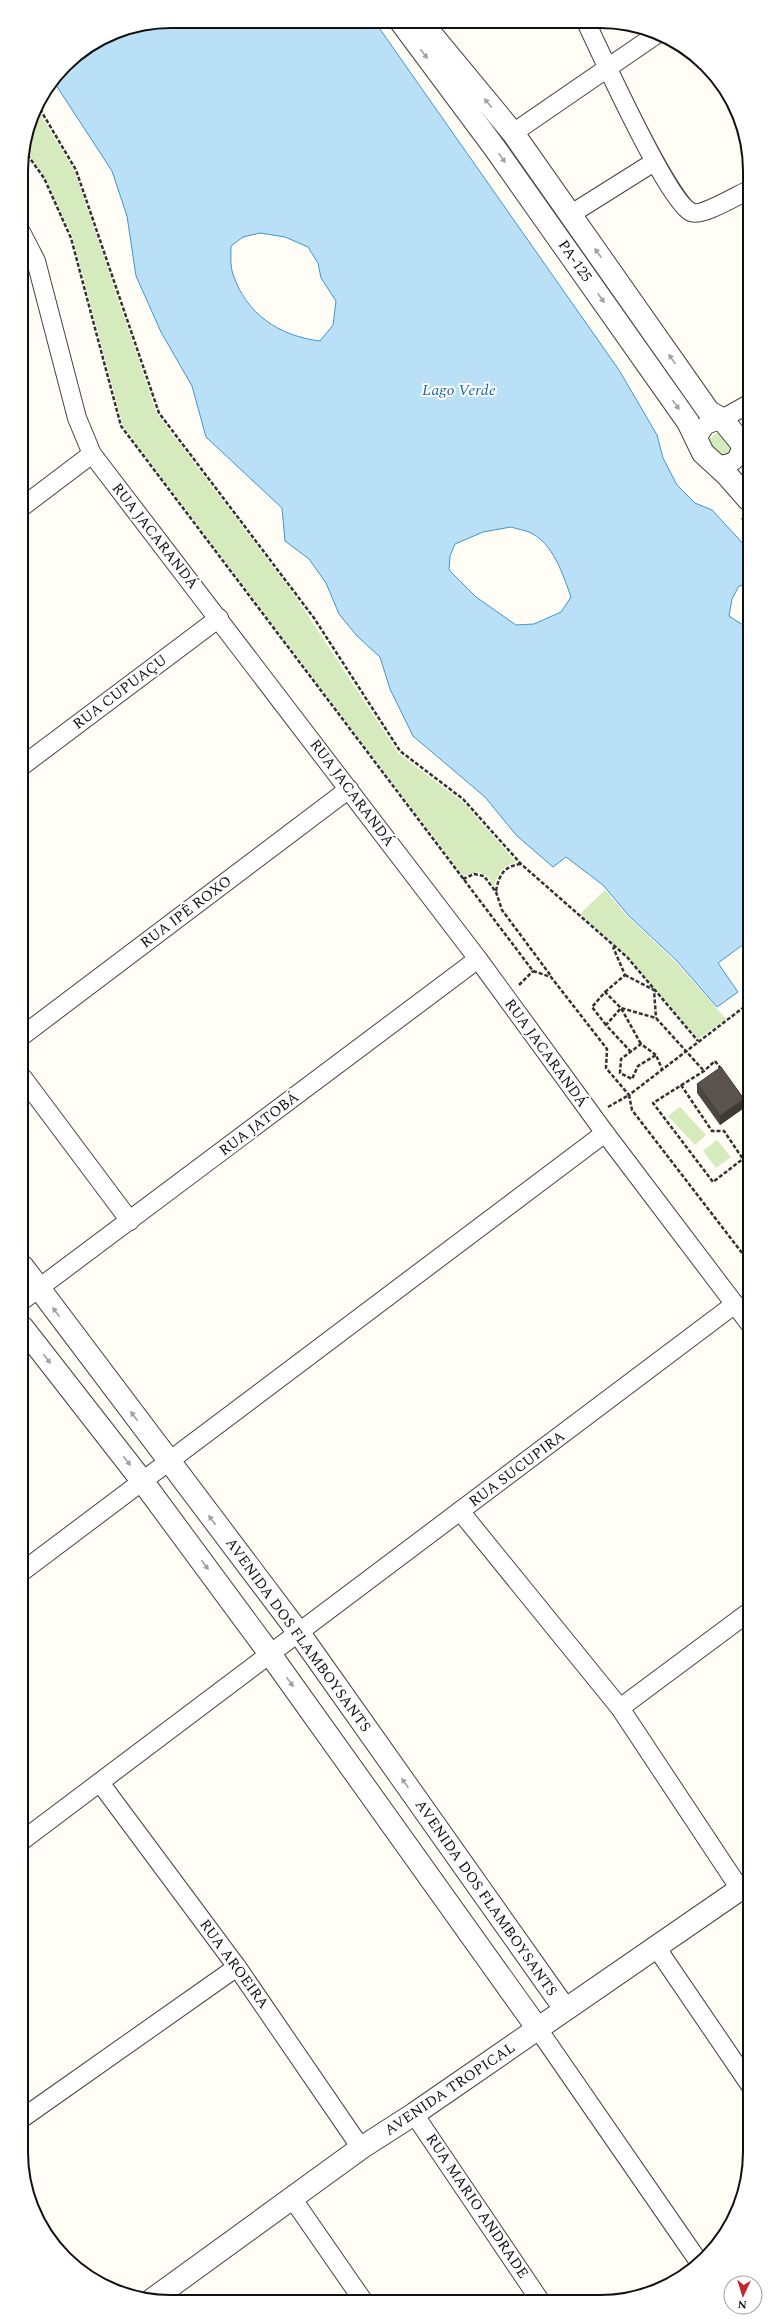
<svg xmlns="http://www.w3.org/2000/svg" width="771" height="2323" viewBox="0 0 771 2323" font-family="Spectral,serif">
<rect width="100%" height="100%" fill="#fffdf5"/>
<!-- green -->
<g fill="#d5ebbd">
<path d="M36,107L75,172L157,414L295,596L399,754L463,802L516,862C502,866 498,873 494,887L488,876L479,872L463,876L123,426L72,235L44,176L25,148Z"/>
<polygon points="718,432 728,434 732,451 728,455 715,455 709,443 710,438"/>
<polygon points="605,890 627,916 675,961 726,1019 698,1039 628,957 580,914"/>
<polygon points="680,1107 706,1135 695,1145 668,1116"/>
<polygon points="717,1140 731,1157 716,1168 703,1151"/>
</g>
<!-- water -->
<path fill="#b9e0f7" stroke="#3f96cf" fill-rule="evenodd" d="M171,21L375,22L619,370L657,435L663,458L677,485L695,503L712,510L748,549V584L739,586L732,599L729,616L743,625L748,637V941L718,963L738,992L717,1007L676,960L629,916L603,885L566,857L553,867L516,835L485,797L413,736L390,689L380,657L357,636L339,614L326,583L309,559L285,541L282,508L206,437L192,386L161,332L136,276L127,216L112,171L54,82L72,58L114,32ZM260,233L285,237L308,247L318,263L321,278L336,301L333,325L320,341C279,336 246,314 233,274C230,266 231,255 231,246L243,237ZM511,527C517,529 524,530 529,532C553,542 563,575 571,597L561,612L534,624L516,625L476,597L449,570L450,556L455,544L483,532Z"/>
<g fill="none" stroke-linecap="round" stroke-linejoin="round">
<!-- minor casing -->
<g stroke="#444" stroke-width="20">
<g id="minor">
<path d="M587,24C601,54 669,203 691,212C701,217 736,196 747,191"/>
<polyline points="513,133 657,34"/>
<polyline points="576,211 654,162"/>
<polyline points="21,232 36,261 77,418 92,454 478,959 605,1133 749,1323"/>
<polyline points="696,439 706,425 722,419 747,405"/>
<path d="M716,465C746,463 734,452 747,439"/>
<polyline points="22,507 92,454"/>
<polyline points="22,766 219,618"/>
<polyline points="22,1036 349,789"/>
<polyline points="23,1078 130,1221"/>
<polyline points="23,1300 478,959"/>
<polyline points="460,1511 620,1708 740,1889"/>
<polyline points="23,1571 605,1133"/>
<polyline points="620,1708 749,1612"/>
<polyline points="101,1784 237,1967 361,2148"/>
<polyline points="23,1840 735,1304"/>
<polyline points="656,1947 750,2085"/>
<polyline points="538,2029 699,2262"/>
<polyline points="414,2114 539,2299"/>
<polyline points="24,2117 237,1967"/>
<polyline points="292,2198 362,2299"/>
</g>
</g>
<!-- tertiary casing -->
<g stroke="#444" stroke-width="24">
<g id="tertiary">
<polyline points="401,22 494,147 688,422 703,453 727,475 748,499"/>
<polyline points="422,23 513,133 709,412 722,419 747,450"/>
<polyline points="23,1267 299,1633 565,2009"/>
<polyline points="23,1328 143,1482 270,1654 538,2029"/>
<polyline points="153,2299 361,2148 414,2114 749,1883"/>
</g>
</g>
<!-- path -->
<g stroke="#333" stroke-width="2.5" stroke-dasharray="4 2" stroke-linecap="butt">
<polyline points="37,104 76,170 159,413 314,618 400,751 463,799 521,864 627,957 698,1041"/>
<polyline points="24,150 44,178 71,238 121,426 533,971 551,977 607,1049 606,1068 629,1095 748,1004"/>
<polyline points="742,518 748,525"/>
<polyline points="463,879 474,874 484,876 496,892 502,910 551,976"/>
<path d="M496,891C499,875 504,866 521,864"/>
<polyline points="745,953 748,958"/>
<polyline points="625,975 654,990 656,1018"/>
<polyline points="519,985 533,971"/>
<polyline points="605,992 625,975 613,947"/>
<polyline points="606,1025 592,1007 605,992 621,1008 641,1044"/>
<polyline points="631,1052 606,1025 621,1008 656,1018 704,1071"/>
<polyline points="656,1055 641,1044 621,1059 620,1073 632,1079 638,1066 656,1055 662,1069"/>
<polyline points="721,1069 715,1061 704,1071 653,1103 713,1182 748,1155"/>
<polyline points="681,1085 712,1131 724,1131 743,1159"/>
<polyline points="743,1099 748,1106"/>
<polyline points="608,1107 629,1095 632,1110 749,1262"/>
</g>
<!-- minor -->
<use href="#minor" stroke="#fff" stroke-width="18"/>
<!-- tertiary -->
<use href="#tertiary" stroke="#fff" stroke-width="22"/>
</g>
<!-- wall -->
<polygon fill="#4d4742" points="697,1084 744,1108 720,1125 697,1093"/>
<!-- shaded-wall -->
<polygon fill="#3f3936" points="744,1099 744,1108 720,1125 720,1116"/>
<!-- building -->
<polygon fill="#5a524d" stroke="#3f3936" points="721,1067 744,1099 720,1116 697,1084"/>
<!-- one-way arrows -->
<defs><path id="oneway-solid" d="M-6-.8H1V-3.2L6.5 0L1 3.2V.8H-6Z"/></defs>
<g fill="#a0a0a0">
<use href="#oneway-solid" transform="translate(424 54) rotate(53)"/>
<use href="#oneway-solid" transform="translate(488 103) rotate(-130)"/>
<use href="#oneway-solid" transform="translate(502 158) rotate(55)"/>
<use href="#oneway-solid" transform="translate(598 253) rotate(-125)"/>
<use href="#oneway-solid" transform="translate(601 298) rotate(55)"/>
<use href="#oneway-solid" transform="translate(672 359) rotate(-125)"/>
<use href="#oneway-solid" transform="translate(676 405) rotate(55)"/>
<use href="#oneway-solid" transform="translate(56 1312) rotate(-127)"/>
<use href="#oneway-solid" transform="translate(47 1359) rotate(52)"/>
<use href="#oneway-solid" transform="translate(134 1416) rotate(-127)"/>
<use href="#oneway-solid" transform="translate(127 1461) rotate(52)"/>
<use href="#oneway-solid" transform="translate(212 1520) rotate(-127)"/>
<use href="#oneway-solid" transform="translate(205 1565) rotate(54)"/>
<use href="#oneway-solid" transform="translate(290 1682) rotate(54)"/>
<use href="#oneway-solid" transform="translate(405 1783) rotate(-125)"/>
</g>
<g text-anchor="middle" dominant-baseline="central" stroke-width="4" stroke-linejoin="round" paint-order="stroke">
<!-- street labels -->
<g font-size="15" fill="#111" stroke="#fff">
<text transform="translate(575 261) rotate(55)">PA-125</text>
<text transform="translate(155 536) rotate(52)">RUA JACARANDÁ</text>
<text transform="translate(120 692) rotate(-37)">RUA CUPUAÇU</text>
<text transform="translate(352 793) rotate(53)">RUA JACARANDÁ</text>
<text transform="translate(186 912) rotate(-37)">RUA IPÊ ROXO</text>
<text transform="translate(546 1053) rotate(54)">RUA JACARANDÁ</text>
<text transform="translate(259 1124) rotate(-37)">RUA JATOBÁ</text>
<text transform="translate(517 1469) rotate(-37)">RUA SUCUPIRA</text>
<text transform="translate(298 1635) rotate(54)">AVENIDA DOS FLAMBOYSANTS</text>
<text transform="translate(486 1898) rotate(55)">AVENIDA DOS FLAMBOYSANTS</text>
<text transform="translate(234 1964) rotate(54)">RUA AROEIRA</text>
<text transform="translate(450 2089) rotate(-34)">AVENIDA TROPICAL</text>
<text transform="translate(477 2206) rotate(56)">RUA MARIO ANDRADE</text>
</g>
<!-- water labels -->
<g font-size="16" font-style="italic" fill="#1768a6" stroke="#fff">
<text x="459" y="390">Lago Verde</text>
</g>
</g>
<!-- crop -->
<path d="M0 0H771V2323H0ZM171 28H600A143 143 0 0 1 743 171V2152A143 143 0 0 1 600 2295H171A143 143 0 0 1 28 2152V171A143 143 0 0 1 171 28Z" fill="#fff" fill-rule="evenodd"/>
<path fill="none" stroke="#111" stroke-width="2" d="M171 28H600A143 143 0 0 1 743 171V2152A143 143 0 0 1 600 2295H171A143 143 0 0 1 28 2152V171A143 143 0 0 1 171 28Z"/>
<!-- north arrow -->
<g transform="translate(743 2295) rotate(184)"><circle r="19" fill="#ffffff" stroke="#a0a0a0"/>
<path d="M0-3L7 15L0 10L-7 15Z" fill="#c4262e"/>
<text y="-6" font-size="11" font-weight="bold" text-anchor="middle" fill="#111111">N</text>
</g>
</svg>
